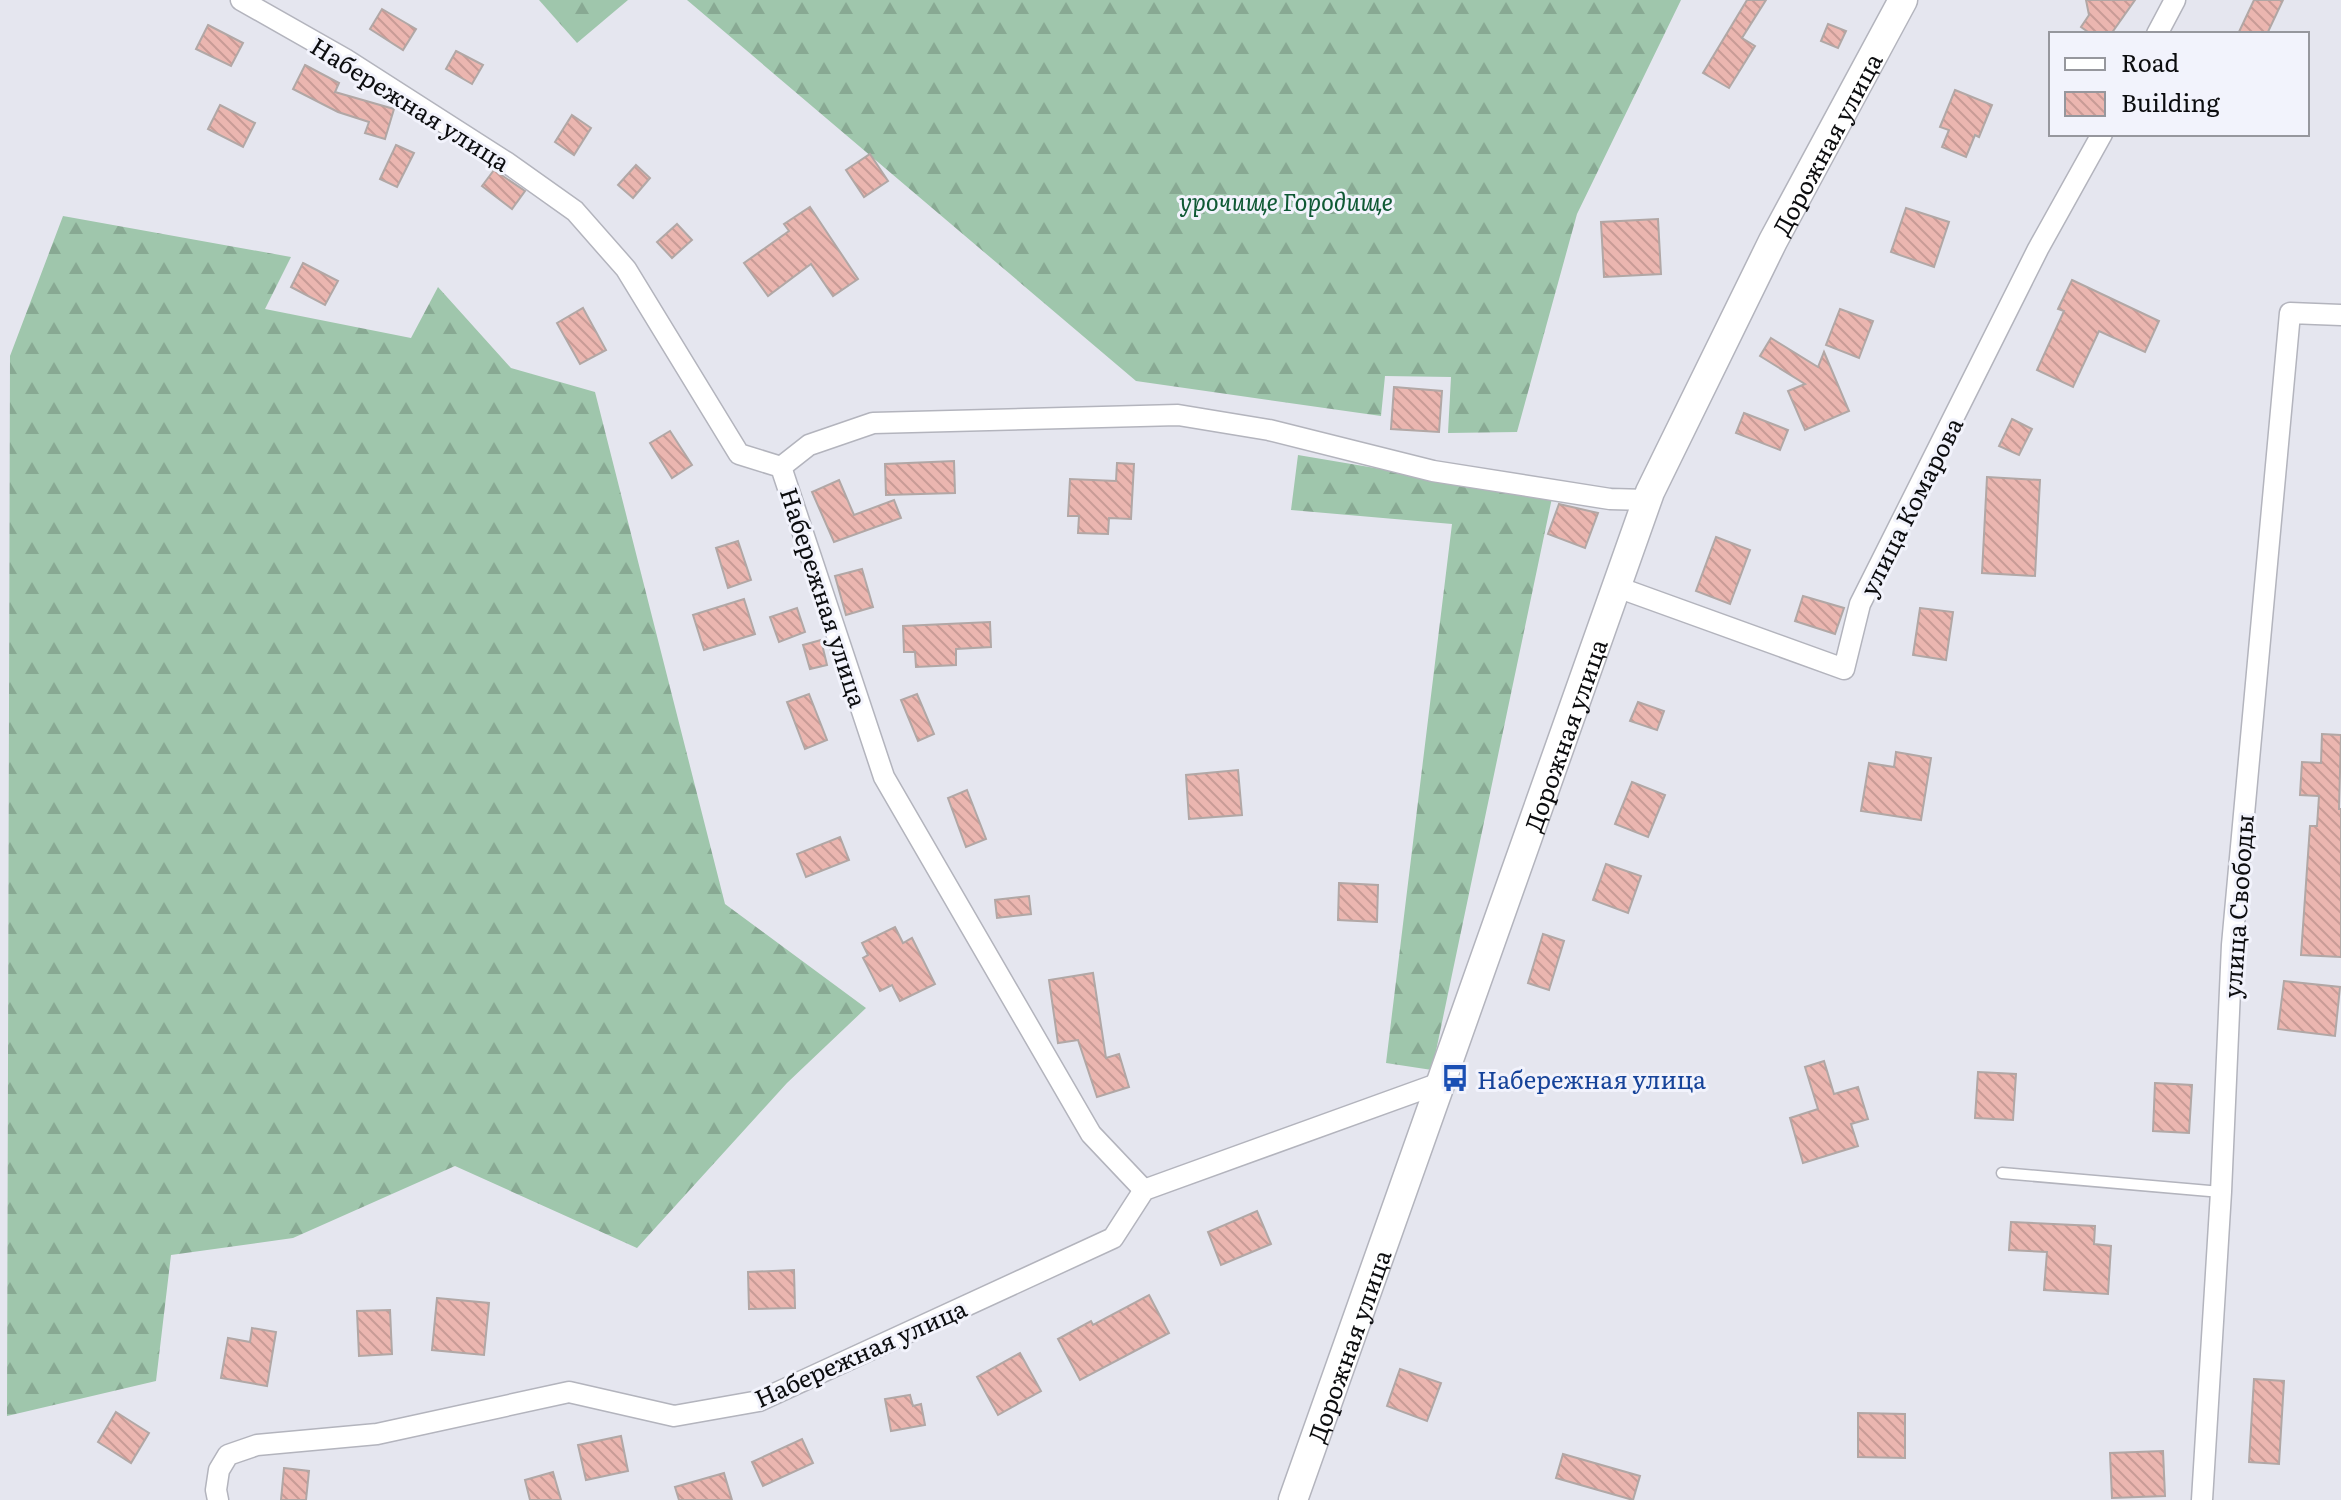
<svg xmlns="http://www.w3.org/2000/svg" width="2341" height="1500" viewBox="0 0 2341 1500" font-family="Literata,serif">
<defs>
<pattern id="forest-firs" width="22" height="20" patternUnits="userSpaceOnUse" patternTransform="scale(2)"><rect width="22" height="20" fill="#9fc6ac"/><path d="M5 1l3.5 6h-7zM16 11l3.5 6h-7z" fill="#88a993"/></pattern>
<pattern id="building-back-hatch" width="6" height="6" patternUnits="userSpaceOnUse" patternTransform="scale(2)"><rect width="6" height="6" fill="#ebb6b0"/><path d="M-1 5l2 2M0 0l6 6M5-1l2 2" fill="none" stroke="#c89b96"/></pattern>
</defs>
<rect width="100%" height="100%" fill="#e5e6ef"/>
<!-- forest -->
<g fill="url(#forest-firs)">
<polygon points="539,0 628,0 577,43"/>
<polygon points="687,0 1681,0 1577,214 1517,432 1448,433 1451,377 1385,376 1381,416 1136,381"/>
<polygon points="63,216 291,257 265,309 411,338 438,287 511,368 595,392 725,904 866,1008 787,1083 637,1248 455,1166 293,1238 171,1255 156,1381 7,1416 10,356"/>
<polygon points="1298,455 1552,498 1432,1070 1386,1063 1452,524 1291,510"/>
</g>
<!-- building -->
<g fill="url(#building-back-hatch)" stroke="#b1a7a5" stroke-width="2">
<polygon points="1747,0 1766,0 1742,38 1755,46 1729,88 1703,73"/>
<polygon points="2086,0 2135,0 2111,34 2091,34 2081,27 2089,15"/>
<polygon points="2254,0 2283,0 2267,34 2238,34"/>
<polygon points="382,9 416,29 403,50 370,29"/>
<polygon points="1828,24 1846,31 1838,48 1821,41"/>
<polygon points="208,25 243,43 231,66 196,49"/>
<polygon points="456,51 483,65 472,84 446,69"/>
<polygon points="305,65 339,83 335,92 394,109 385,139 365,133 369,122 338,112 293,89"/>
<polygon points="1955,90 1992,105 1979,137 1975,135 1966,157 1942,147 1949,130 1940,127"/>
<polygon points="220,105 255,123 243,147 208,129"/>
<polygon points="572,115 591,128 574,155 555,142"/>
<polygon points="396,145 414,153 397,187 380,179"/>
<polygon points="870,154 888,181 864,197 846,170"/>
<polygon points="636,165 650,178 633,198 618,185"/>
<polygon points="494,170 525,191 512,209 482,186"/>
<polygon points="810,207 858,279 833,296 811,264 768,296 744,263 789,231 784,224"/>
<polygon points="1906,208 1949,222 1934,267 1891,252"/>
<polygon points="1658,219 1661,274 1604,277 1601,222"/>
<polygon points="677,224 692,240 672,258 657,242"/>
<polygon points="303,263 338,281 325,305 291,287"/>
<polygon points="2072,280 2159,321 2145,352 2099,331 2073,387 2037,370 2064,311 2058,309"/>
<polygon points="583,308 606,350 580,364 557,323"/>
<polygon points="1840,309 1873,321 1859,358 1826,345"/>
<polygon points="1771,338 1818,367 1824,352 1849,411 1805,430 1788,391 1805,384 1760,356"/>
<polygon points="1394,387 1442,391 1439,432 1391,429"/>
<polygon points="1744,413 1788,430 1780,450 1736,433"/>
<polygon points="2012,419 2032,429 2019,455 1999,446"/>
<polygon points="670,431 692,465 672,478 650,443"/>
<polygon points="954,461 955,493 886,495 885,464"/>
<polygon points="1117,463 1134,464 1131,519 1109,518 1108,534 1078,533 1079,516 1068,516 1070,479 1116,481"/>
<polygon points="1987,477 2040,480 2035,576 1982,573"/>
<polygon points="839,480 854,515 894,500 901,518 834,542 812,492"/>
<polygon points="1559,504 1598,513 1585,548 1548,534"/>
<polygon points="1716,537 1750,550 1730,604 1696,591"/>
<polygon points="738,541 751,580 728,588 716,548"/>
<polygon points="862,569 873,607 846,615 835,576"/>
<polygon points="1803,596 1844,608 1835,634 1795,621"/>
<polygon points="744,599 755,634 704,650 693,615"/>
<polygon points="797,608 805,632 779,642 770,617"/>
<polygon points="1920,608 1953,612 1946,660 1913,655"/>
<polygon points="990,622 991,647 956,649 956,665 916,667 915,652 904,652 903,626"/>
<polygon points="821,640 827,665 810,669 803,645"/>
<polygon points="809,694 827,740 805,749 787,702"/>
<polygon points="917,694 934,734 918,741 901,700"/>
<polygon points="1638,702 1664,711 1657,730 1630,721"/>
<polygon points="2322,734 2341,735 2339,809 2341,809 2341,957 2301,955 2310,826 2317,826 2319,796 2300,795 2302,762 2321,763"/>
<polygon points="1896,752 1931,758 1921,820 1861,811 1869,763 1894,767"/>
<polygon points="1238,770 1242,815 1189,819 1186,775"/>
<polygon points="1632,782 1665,795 1648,837 1615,824"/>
<polygon points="967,790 986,839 966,847 948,798"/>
<polygon points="840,837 849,860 806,877 797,854"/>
<polygon points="1606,864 1641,876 1628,913 1593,900"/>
<polygon points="1339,883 1378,885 1377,922 1338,920"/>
<polygon points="1029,896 1031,914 997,918 995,900"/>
<polygon points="895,927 903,943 912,938 935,984 900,1001 892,985 880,991 863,958 868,955 862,943"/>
<polygon points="1543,934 1564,941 1549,990 1528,983"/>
<polygon points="1093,973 1106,1058 1119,1054 1129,1087 1097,1097 1078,1040 1058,1043 1049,980"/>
<polygon points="2284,981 2340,987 2335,1036 2278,1029"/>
<polygon points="1824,1061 1834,1094 1858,1087 1868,1119 1851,1124 1858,1146 1803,1163 1790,1118 1818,1109 1805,1067"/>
<polygon points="1978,1072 2016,1074 2013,1120 1975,1118"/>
<polygon points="2155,1083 2192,1085 2189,1133 2153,1131"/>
<polygon points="1257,1211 1271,1244 1221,1265 1208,1232"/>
<polygon points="2011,1222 2095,1226 2094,1244 2111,1246 2108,1294 2044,1290 2047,1252 2009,1250"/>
<polygon points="794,1270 795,1308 749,1309 748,1272"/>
<polygon points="1149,1295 1169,1333 1080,1380 1058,1339 1091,1321 1093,1325"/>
<polygon points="437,1298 489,1303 484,1355 432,1350"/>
<polygon points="390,1310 392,1354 359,1356 357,1311"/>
<polygon points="252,1328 276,1332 267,1386 221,1378 228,1338 250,1342"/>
<polygon points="1020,1353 1041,1391 998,1415 977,1377"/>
<polygon points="1400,1369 1441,1383 1427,1421 1387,1406"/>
<polygon points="2254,1379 2284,1381 2279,1464 2249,1462"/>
<polygon points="910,1395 913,1406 921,1404 925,1425 891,1431 885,1399"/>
<polygon points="116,1412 149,1433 131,1463 98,1442"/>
<polygon points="1858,1413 1905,1414 1905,1458 1858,1457"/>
<polygon points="621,1436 628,1471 586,1480 578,1445"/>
<polygon points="802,1439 813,1463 763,1486 752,1462"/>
<polygon points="2163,1451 2165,1496 2112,1498 2110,1453"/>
<polygon points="1563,1454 1640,1476 1633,1500 1556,1478"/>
<polygon points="284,1468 309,1471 306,1500 281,1500"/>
<polygon points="553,1472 561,1500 530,1500 525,1480"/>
<polygon points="724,1473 732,1500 679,1500 675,1487"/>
</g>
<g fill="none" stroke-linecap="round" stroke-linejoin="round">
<!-- lane casing -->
<g stroke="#b3b4bd" stroke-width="13">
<polyline id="lane" points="2002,1173 2221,1192"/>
</g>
<!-- street casing -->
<g stroke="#b3b4bd" stroke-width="23">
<g id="street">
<polyline points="241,0 345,59 506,162 575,211 626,269 739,454 781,467 884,777 1091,1134 1144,1190"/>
<polyline points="2157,34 2175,0"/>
<polyline points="781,467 809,445 873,423 1178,415 1269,430 1433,471 1610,499 1647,500"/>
<polyline points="1617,587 1844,669 1860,604 2038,249 2102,134"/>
<polyline points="218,1500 216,1490 219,1470 228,1455 257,1445 377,1434 569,1392 674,1416 759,1401 1113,1238 1144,1190 1440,1083"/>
<polyline points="2202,1500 2221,1192 2232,945 2290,313 2341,315"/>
</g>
</g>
<!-- secondary casing -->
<g stroke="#b3b4bd" stroke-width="31">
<g id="secondary">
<path id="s1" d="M1293,1500L1650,492L1773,241L1903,0"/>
</g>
</g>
<!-- lane -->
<use href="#lane" stroke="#fff" stroke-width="10"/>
<!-- street -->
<use href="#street" stroke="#fff" stroke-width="20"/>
<!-- secondary -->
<use href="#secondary" stroke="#fff" stroke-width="28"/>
</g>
<!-- icons -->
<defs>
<g id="bus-bare" transform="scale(2.16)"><path d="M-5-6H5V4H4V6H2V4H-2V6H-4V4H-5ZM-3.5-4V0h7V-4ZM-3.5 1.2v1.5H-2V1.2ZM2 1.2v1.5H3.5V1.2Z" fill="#1a4fb4" stroke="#f2f3fc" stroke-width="2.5" paint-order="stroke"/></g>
</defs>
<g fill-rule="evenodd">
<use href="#bus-bare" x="1455" y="1078"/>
</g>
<g text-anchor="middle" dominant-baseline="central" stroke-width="6" stroke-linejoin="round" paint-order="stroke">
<!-- street labels -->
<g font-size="24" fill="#0c0d0f" stroke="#f2f3fc">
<text transform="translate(411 103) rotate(32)">Набережная улица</text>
<text stroke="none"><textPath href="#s1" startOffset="1460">Дорожная улица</textPath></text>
<text transform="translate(1910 506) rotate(-63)">улица Комарова</text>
<text transform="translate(825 597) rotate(72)">Набережная улица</text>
<text stroke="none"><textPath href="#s1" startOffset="812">Дорожная улица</textPath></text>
<text transform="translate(2237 906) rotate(-86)">улица Свободы</text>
<text stroke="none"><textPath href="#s1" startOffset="164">Дорожная улица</textPath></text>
<text transform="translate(860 1352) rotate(-24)">Набережная улица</text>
</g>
<!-- park labels -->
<g font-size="24" font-style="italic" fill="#0f5934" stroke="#f2f3fc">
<text x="1286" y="200">урочище Городище</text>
</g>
<!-- transit labels -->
<g font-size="24" fill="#164399" stroke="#f2f3fc" text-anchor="start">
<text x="1477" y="1078">Набережная улица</text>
</g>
</g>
<!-- legend -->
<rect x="2049" y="32" width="260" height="104" fill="#f2f3fc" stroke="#96979d" stroke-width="2"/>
<rect x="2065" y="58" width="40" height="12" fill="#ffffff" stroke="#96979d" stroke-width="2"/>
<text x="2121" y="72" font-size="24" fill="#0c0d0f">Road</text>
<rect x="2065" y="92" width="40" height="24" fill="url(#building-back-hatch)" stroke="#96979d" stroke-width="2"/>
<text x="2121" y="112" font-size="24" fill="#0c0d0f">Building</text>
</svg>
